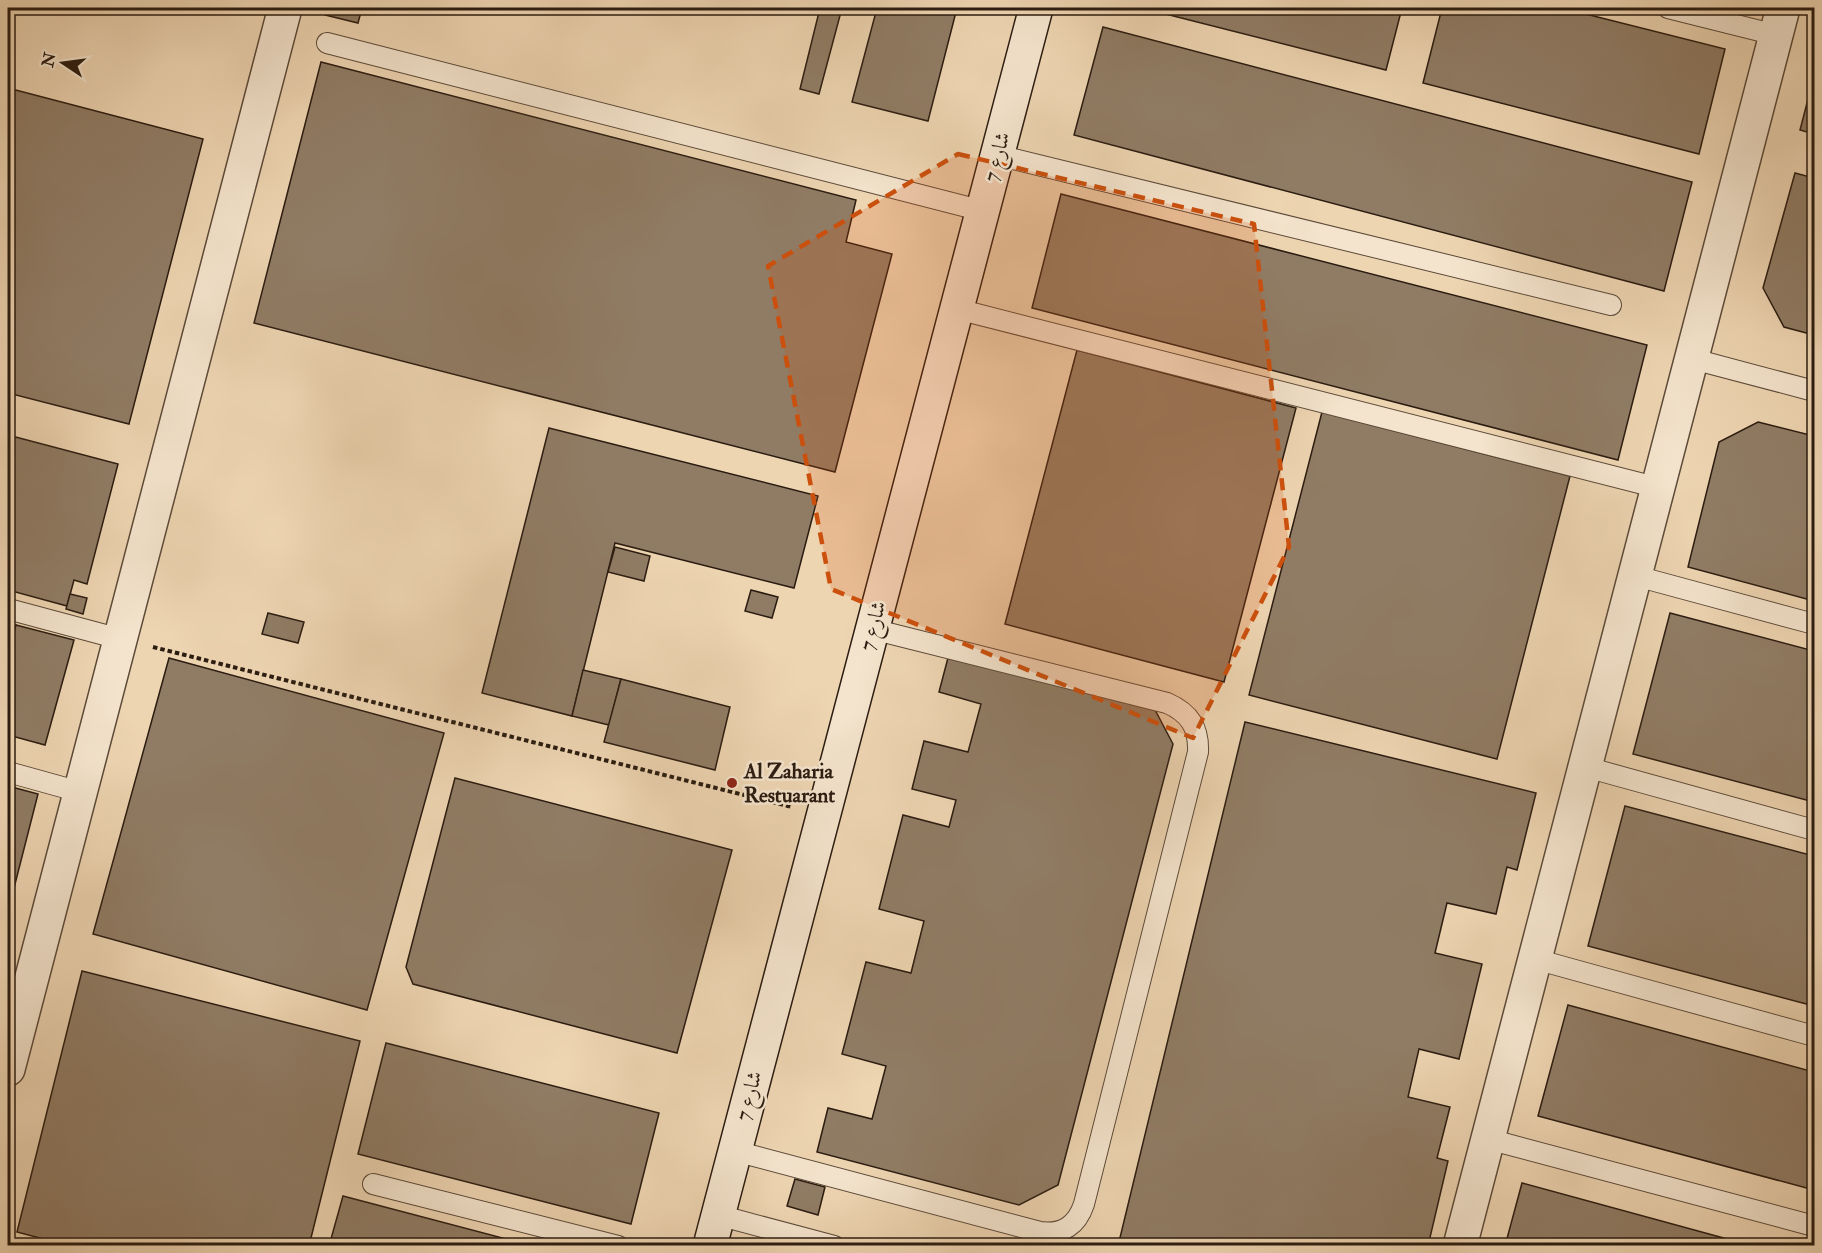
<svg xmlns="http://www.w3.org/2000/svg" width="1822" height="1253" viewBox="0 0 1822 1253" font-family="'IM FELL Double Pica',Amiri,serif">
<rect width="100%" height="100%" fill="#eed5b2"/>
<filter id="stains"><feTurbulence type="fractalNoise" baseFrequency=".00333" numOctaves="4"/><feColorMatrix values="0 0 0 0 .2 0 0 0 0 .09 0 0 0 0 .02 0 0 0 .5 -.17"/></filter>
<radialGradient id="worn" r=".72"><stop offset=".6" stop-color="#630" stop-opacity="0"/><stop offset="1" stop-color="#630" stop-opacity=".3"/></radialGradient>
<!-- building -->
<g fill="#907c65" stroke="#2b1c11" stroke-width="1.5">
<polygon points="327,8 362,8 358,23 325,15"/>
<polygon points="820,8 842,8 819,94 800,89"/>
<polygon points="877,8 957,8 928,121 852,102"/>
<polygon points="1142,8 1402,8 1386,70"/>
<polygon points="1442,8 1562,8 1725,49 1699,154 1423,83"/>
<polygon points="1103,27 1692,182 1664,291 1074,135"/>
<polygon points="321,62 856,200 846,242 892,254 835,472 254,323"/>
<polygon points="1814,76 1814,134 1800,130"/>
<polygon points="8,88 203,139 129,424 8,393"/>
<polygon points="1795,173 1814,178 1814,335 1784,327 1763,288"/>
<polygon points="1061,194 1647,345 1618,460 1032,308"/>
<polygon points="1077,350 1296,408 1224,682 1005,624"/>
<polygon points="1322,412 1570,476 1497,759 1249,695"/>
<polygon points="1758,422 1814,436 1814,601 1688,567 1719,442"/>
<polygon points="549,428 818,496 794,588 615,543 572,716 482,693"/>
<polygon points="8,435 118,464 87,584 74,580 67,606 8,590"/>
<polygon points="615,547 650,556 644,581 608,572"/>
<polygon points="751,590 778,597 772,618 745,611"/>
<polygon points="70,594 87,598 83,614 66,609"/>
<polygon points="268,613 304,622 298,643 262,634"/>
<polygon points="1670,613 1814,651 1814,802 1633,754"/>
<polygon points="8,623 16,625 8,655"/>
<polygon points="16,625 74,640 45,745 8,735 8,655"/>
<polygon points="949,654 1154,708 1173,744 1058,1185 1019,1205 817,1152 828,1108 872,1119 886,1066 842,1054 866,962 911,973 924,921 879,909 903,815 949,827 956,800 912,789 924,741 968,752 981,704 939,692"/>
<polygon points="169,658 444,733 367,1010 93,934"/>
<polygon points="583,670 621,679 609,725 572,716"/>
<polygon points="621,679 730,707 715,770 604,742"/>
<polygon points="1245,722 1536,793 1517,870 1507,867 1496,914 1447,903 1435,953 1482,964 1459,1059 1419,1049 1408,1097 1450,1107 1437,1158 1448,1161 1428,1246 1118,1246"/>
<polygon points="455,778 732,850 677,1053 413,984 406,967"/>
<polygon points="8,786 38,794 13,892 8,890"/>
<polygon points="1625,806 1814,856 1814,1006 1588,946"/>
<polygon points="82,971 360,1041 309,1246 70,1246 17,1232"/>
<polygon points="1568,1005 1814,1072 1814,1190 1538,1116"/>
<polygon points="386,1043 659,1113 631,1224 358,1154"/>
<polygon points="795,1179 825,1187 818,1215 787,1206"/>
<polygon points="1522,1183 1753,1246 1505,1246"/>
<polygon points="343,1196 533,1246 329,1246"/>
</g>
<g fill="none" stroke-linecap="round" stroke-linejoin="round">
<!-- lane casing -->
<g stroke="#5c4a39" stroke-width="22">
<g id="lane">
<polyline points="1668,8 1776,35"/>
<polyline points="327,43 983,211"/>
<polyline points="997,155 1611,305"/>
<polyline points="957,309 1659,488"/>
<polyline points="1693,359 1814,391"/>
<polyline points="1636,576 1814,624"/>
<polyline points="8,609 120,639"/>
<polyline points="1586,767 1814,830"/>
<polyline points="8,772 80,792"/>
<polyline points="1535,959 1814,1036"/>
<polyline points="1488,1139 1814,1226"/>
<path d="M735,1151L1040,1232C1063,1235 1077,1225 1084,1204L1198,752C1199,728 1190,713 1167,703L872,629"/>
<polyline points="373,1184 618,1246"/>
<polyline points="718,1215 834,1246"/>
</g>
</g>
<!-- street casing -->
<g stroke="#5c4a39" stroke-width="36">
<g id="street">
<polyline points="8,1069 285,8"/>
<polyline points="1460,1246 1783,8"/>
</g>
</g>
<!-- secondary casing -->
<g stroke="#2b1c11" stroke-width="36">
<polyline id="secondary" points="710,1246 1036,8"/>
</g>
<!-- path -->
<polyline stroke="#2b1c11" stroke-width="4" stroke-dasharray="4.5 3" stroke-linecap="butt" points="153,647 792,807"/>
<!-- lane -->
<use href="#lane" stroke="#f4e4cd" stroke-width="20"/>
<!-- street -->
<use href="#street" stroke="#f4e4cd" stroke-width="33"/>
<!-- secondary -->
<use href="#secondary" stroke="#f4e4cd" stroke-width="33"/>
</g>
<!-- marked area -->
<path fill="#cc500d" fill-opacity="0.2" stroke="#cc500d" stroke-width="4.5" stroke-dasharray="12 8" stroke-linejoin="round" d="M958,154L1254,224L1289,547L1193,738L831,589L768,266Z"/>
<!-- markers -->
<circle fill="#8f2418" stroke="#f4e4cd" stroke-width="2" cx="732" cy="783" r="6"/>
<g text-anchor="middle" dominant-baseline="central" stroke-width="5" stroke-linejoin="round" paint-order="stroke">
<!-- street labels -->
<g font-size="21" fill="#2b1c11" stroke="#f4e4cd">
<text transform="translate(997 157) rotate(-75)">شارع 7</text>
<text transform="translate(873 626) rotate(-75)">شارع 7</text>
<text transform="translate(749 1096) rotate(-75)">شارع 7</text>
</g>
<!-- poi labels -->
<g font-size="21" font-weight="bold" fill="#2b1c11" stroke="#f4e4cd" text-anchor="start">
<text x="744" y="771">Al Zaharia<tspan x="744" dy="24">Restuarant</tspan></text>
</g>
</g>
<!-- margin -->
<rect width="1822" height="1253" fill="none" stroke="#eed5b2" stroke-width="30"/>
<rect x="9" y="9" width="1804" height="1235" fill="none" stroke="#2b1c11" stroke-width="3"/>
<rect x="15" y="15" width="1792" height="1223" fill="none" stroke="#2b1c11" stroke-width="1.5"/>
<!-- north arrow -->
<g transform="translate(63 63) rotate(283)" stroke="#f4e4cd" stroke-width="4.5" paint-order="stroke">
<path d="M0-4.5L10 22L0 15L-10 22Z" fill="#2b1c11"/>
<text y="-9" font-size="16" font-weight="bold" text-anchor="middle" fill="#2b1c11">N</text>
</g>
<rect width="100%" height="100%" filter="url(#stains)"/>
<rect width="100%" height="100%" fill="url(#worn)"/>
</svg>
